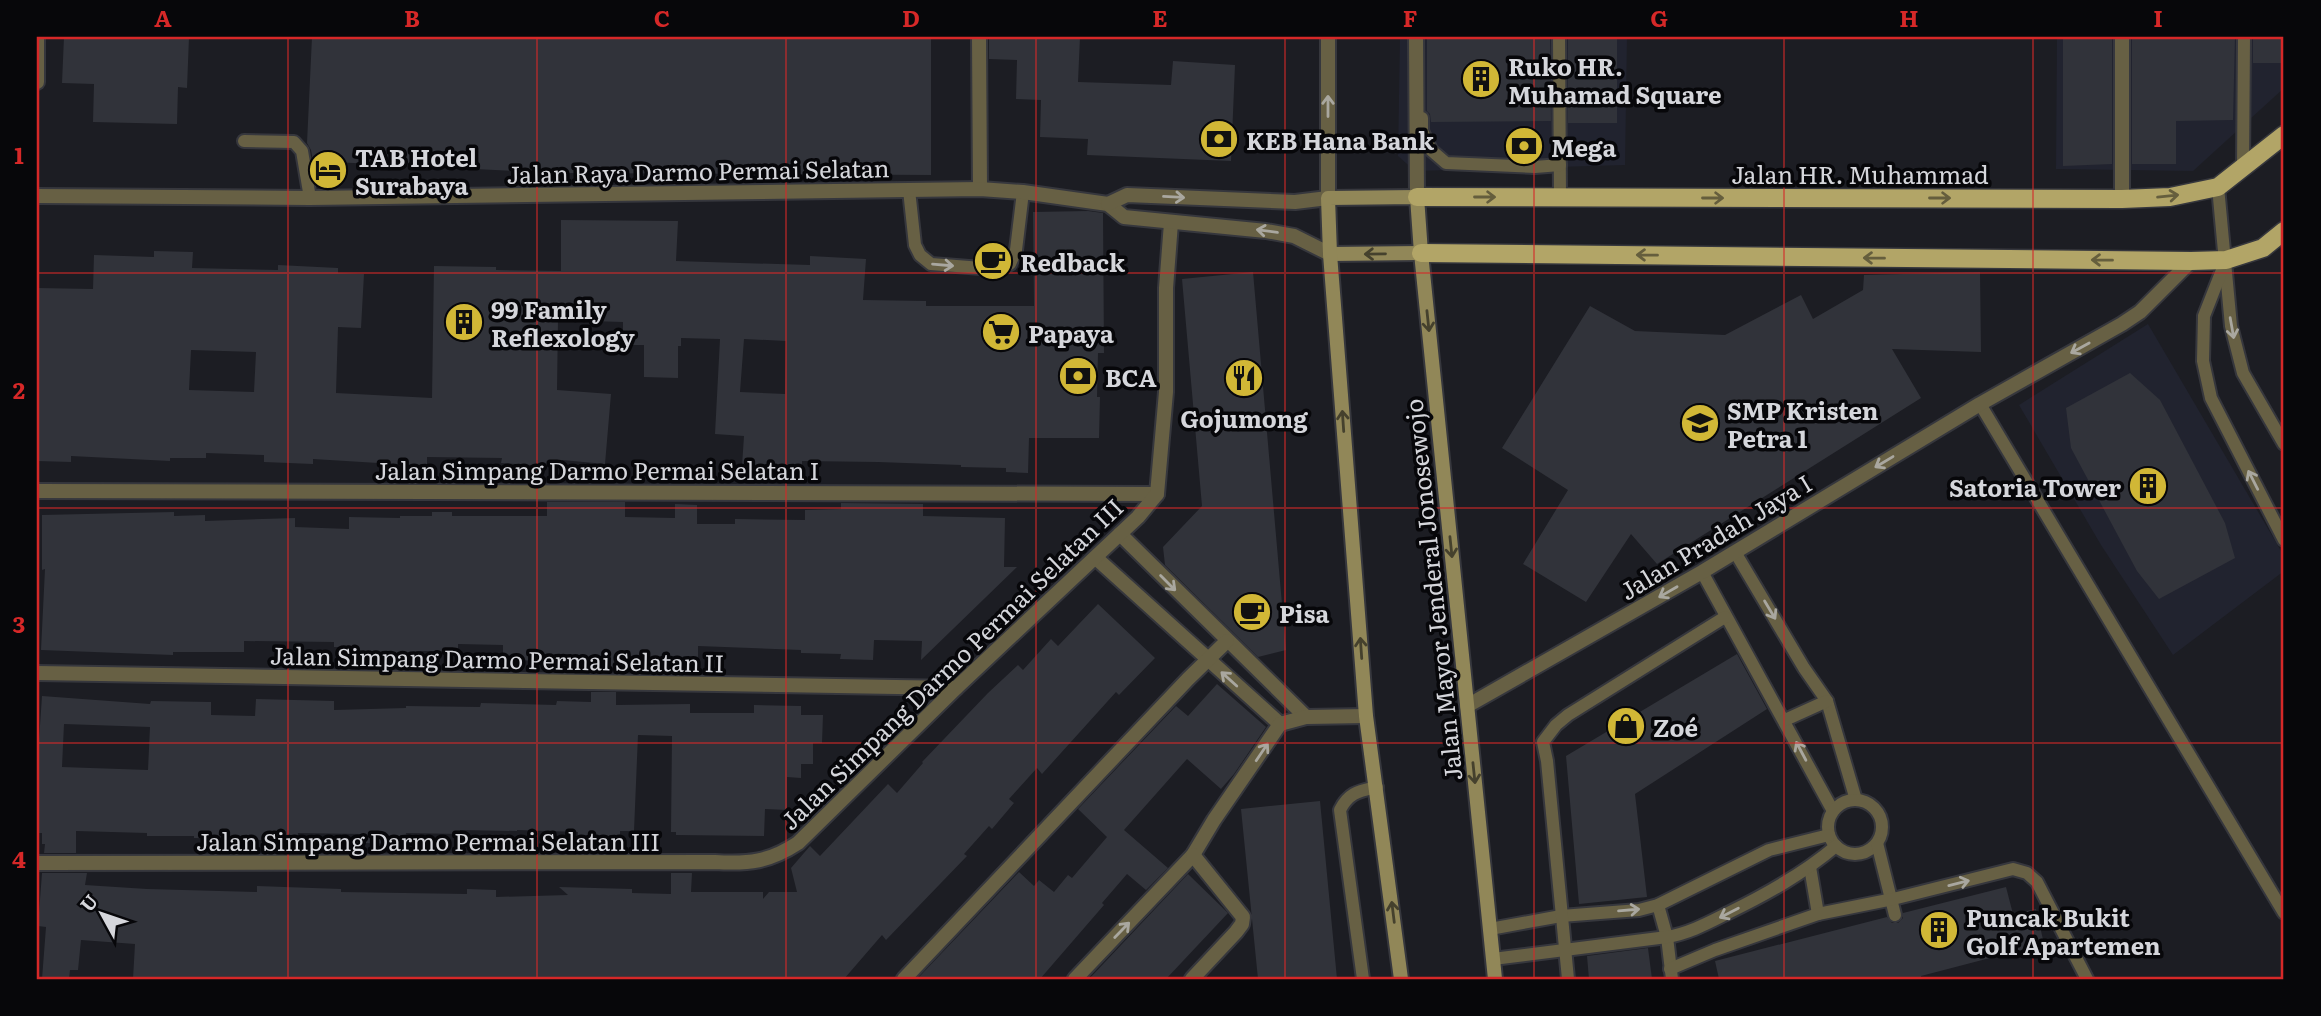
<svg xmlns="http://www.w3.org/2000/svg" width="2321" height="1016" viewBox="0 0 2321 1016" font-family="Literata,serif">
<rect width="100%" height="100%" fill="#1c1d23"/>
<!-- built -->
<g fill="#21232f">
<polygon points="1400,37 1627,37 1625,165 1415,171 1398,156"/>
<polygon points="2057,37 2284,37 2284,88 2193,171 2056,169"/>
<polygon points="2148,324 2284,556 2284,571 2173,655 2101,545 2019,405"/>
</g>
<!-- building -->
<g fill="#31333a" fill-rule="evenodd">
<polygon points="64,37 189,37 187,88 178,87 177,124 93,122 94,84 62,83"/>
<polygon points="312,37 931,37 931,175 557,173 313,161 311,150 307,143"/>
<polygon points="989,37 1080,37 1078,82 1171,85 1173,61 1235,65 1231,161 1087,155 1088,139 1040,137 1041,100 1016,99 1017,60 989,59"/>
<polygon points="1427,37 1550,37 1551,121 1431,122 1430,114 1427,111"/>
<rect x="1568" y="37" width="49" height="86"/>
<polygon points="2063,37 2112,37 2112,164 2063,166"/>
<polygon points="2132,37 2235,37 2233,120 2176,121 2176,164 2132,164"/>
<rect x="2253" y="37" width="31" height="26"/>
<path d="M1088,211L1103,213L1104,353H1098L1097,397H1100L1099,438H1029L1028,473L1006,472V468L961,467V465L878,462L802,461V469L742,466L744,436L715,434L720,339L681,338V346H678V378L644,377V345H623V322L558,320L557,390L611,394L605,464L562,460V467L501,463L502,458L427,457V466L313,459V464L264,462V455L206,453V458H170V461L71,456V462L37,461V288L93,289L94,255L154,257V251L193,252L192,268L278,270V265L338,268V273L364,274L361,328L338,327L336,393L432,398L434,266L496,267V270L561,271V220L678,221L676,261L810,265V256L866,259L863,300L926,301V306H1034L1033,212ZM744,339L786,341L785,394L740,392ZM191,350L256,352L254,392L189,390Z"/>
<polygon points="1253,272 1286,650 1258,657 1165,565 1163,547 1202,506 1182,279"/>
<polygon points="1980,272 1981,352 1892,349 1921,398 1657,564 1631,534 1586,602 1523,564 1568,490 1502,448 1590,306 1635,331 1725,335 1801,295 1813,319 1863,290 1864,275"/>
<polygon points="2130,373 2160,400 2225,523 2235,558 2159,599 2137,571 2071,448 2066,408"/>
<polygon points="547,502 625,502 625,517 675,518 675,504 697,505 697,524 735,524 735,519 805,520 805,510 841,509 841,503 923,504 923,516 1005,518 1004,567 1017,567 921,660 922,641 874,640 873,660 840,659 841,654 801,653 801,650 698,646 698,660 617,658 617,673 592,672 592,662 503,660 503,645 458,644 458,651 416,651 416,654 376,652 376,659 345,658 345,647 334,647 334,642 244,641 244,652 173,652 173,655 41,650 45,569 42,570 42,515 174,512 174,516 205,515 205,521 295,518 295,527 349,529 349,517 400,518 400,516 432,516 432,512 452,512 452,516 547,516"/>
<polygon points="1098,604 1155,658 1119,695 1116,692 1042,774 1037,768 1009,799 1014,803 992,829 989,826 964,854 967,856 886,940 882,935 844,979 133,979 135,944 81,940 78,970 70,970 69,979 42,979 46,927 38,926 42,873 87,873 85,885 147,889 257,892 257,886 341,889 341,892 467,894 467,889 496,890 496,897 568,895 559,887 632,889 632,893 671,894 671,873 692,873 691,892 763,892 763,899 769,892 797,892 791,868 810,846 820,856 888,784 897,793 923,763 922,762 988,693 1018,665 1023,670 1051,639 1058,646"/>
<polygon points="1737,654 1767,709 1635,794 1647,897 1579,904 1566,756"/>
<polygon points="1217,684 1266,727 1234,774 1221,789 1187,759 1124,830 1168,868 1146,890 1127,874 1102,903 1104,905 1040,979 917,979 1019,872 1034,886 1039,880 1054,892 1068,875 1072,878 1107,837 1078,809 1176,706 1188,716"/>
<path d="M591,692H616V705L690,704V713H754V705L801,706V715H823L822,743H813V764H801V778L787,777V810L765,809L764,836L676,835V832H671L672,736L638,735L634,831H620V842L578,841V832L517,830V831L460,830V834L406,833L405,844L361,843V834L298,833L297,841L194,838V836H147V833L76,831V853H44L45,844H42V833H37V770L42,696L150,704L151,701L211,702V715L255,716L256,699L334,701V710L406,708V706L480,707L481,703L556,705L557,701L591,702ZM64,724L150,727L148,770L62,767Z"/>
<polygon points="1320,801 1337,979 1258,979 1241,809"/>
<polygon points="1188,874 1228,913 1182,962 1166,979 1089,979"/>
<polygon points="2006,887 2013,914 2036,909 2044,944 1921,976 1921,979 1719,979 1715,961 1887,917 1892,923 1898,923 1903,918 1903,913"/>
<polygon points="1648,948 1652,979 1589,979 1587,956"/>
</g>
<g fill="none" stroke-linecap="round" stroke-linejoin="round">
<!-- service casing -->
<g stroke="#36373d" stroke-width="16">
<g id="service">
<polyline points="1559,37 1560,197"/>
<polyline points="1422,118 1422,131 1431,150 1446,163 1535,167 1560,165"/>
<polyline points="244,141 294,142 302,151 310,198"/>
<polyline points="2243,169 2244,37"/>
<polyline points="2218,187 2231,326 2243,373 2284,444"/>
<polyline points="909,190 915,245 920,255 931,264 994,269 1010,264 1016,250 1023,192"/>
<polyline points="2226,260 2204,316 2203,361 2211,398 2284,540"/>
<polyline points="1980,404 2284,913"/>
<polyline points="1735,552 1804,668 1827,701 1856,800"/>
<polyline points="1702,572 1833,811"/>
<polyline points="1785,720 1827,701"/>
<circle cx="1855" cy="827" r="27"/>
<polyline points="1877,843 1895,915"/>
<polyline points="1810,867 1818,914"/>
<polyline points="1658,905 1667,937 1672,979"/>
<polyline points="1490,929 1561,916 1639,910 1658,905 1769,850 1829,835"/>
<path d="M1493,959L1667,937C1690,933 1708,923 1728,913C1767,894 1803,874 1836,846"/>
<polyline points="1670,969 1715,950 1818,914 1893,899 2013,869 2027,873 2037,882 2087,979"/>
<path d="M1363,979L1340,810C1349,792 1360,791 1377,787"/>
<polyline points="1568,979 1547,761 1543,742 1556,725 1568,715 1725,617"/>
</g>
</g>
<!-- minor casing -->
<g stroke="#36373d" stroke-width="18">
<g id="minor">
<polyline points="979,37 980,189"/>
<polyline points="37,82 37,37"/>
<polyline points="2122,199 2122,37"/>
<polyline points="37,491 1157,494"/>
<polyline points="1120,534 1306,717"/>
<polyline points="1096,558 1280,724"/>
<polyline points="37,673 956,688"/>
<polyline points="1280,724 1306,717 1366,716"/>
<path d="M37,863L715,862C749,864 769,862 798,843L956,688L1138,517L1157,494L1166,392V288L1171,223"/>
<polyline points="904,979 1188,679 1227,641"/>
<polyline points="1075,979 1193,855 1214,820 1280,724"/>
<polyline points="1192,979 1236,932 1242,924 1243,917 1193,855"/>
</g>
</g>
<!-- tertiary casing -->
<g stroke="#36373d" stroke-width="18">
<g id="tertiary">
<polyline points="1416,37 1417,197"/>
<polyline points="37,196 310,198 980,189 1023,192 1108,204 1124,217 1266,231 1294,236 1330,254"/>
<polyline points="1108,204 1127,195 1295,202 1328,198 1328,37"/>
<polyline points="1467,706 1702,572 1980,404 2122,324 2140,312 2191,261"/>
</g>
</g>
<!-- secondary casing -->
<g stroke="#36373d" stroke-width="18">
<g id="secondary">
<polyline points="1330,254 1421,253"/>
<polyline points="1401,979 1366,716 1330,254 1328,198 1417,197 1421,253 1495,979"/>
</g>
</g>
<!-- primary casing -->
<g stroke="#36373d" stroke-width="21">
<g id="primary">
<polyline points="1417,197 2122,199 2170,197 2218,187 2284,135"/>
<polyline points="1421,253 2191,261 2226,260 2263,248 2284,231"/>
</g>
</g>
<!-- service -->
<use href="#service" stroke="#676044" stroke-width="12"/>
<!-- minor -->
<use href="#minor" stroke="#676044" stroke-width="14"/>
<!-- tertiary -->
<use href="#tertiary" stroke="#676044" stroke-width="14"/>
<!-- secondary -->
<use href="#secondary" stroke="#918758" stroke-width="14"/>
<!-- primary -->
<use href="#primary" stroke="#b2a567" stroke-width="18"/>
</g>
<!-- one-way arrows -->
<defs><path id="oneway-shaft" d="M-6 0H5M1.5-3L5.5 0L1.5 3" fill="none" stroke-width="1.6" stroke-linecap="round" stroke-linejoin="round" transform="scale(1.75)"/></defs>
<g stroke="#a9a79f">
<use href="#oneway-shaft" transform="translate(1328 106) rotate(-90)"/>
<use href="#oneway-shaft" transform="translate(1174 197) rotate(3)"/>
<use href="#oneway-shaft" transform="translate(1267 231) rotate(-172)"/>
<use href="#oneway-shaft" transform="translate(943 265) rotate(5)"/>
<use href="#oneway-shaft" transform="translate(2232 328) rotate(80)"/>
<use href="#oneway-shaft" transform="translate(2080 348) rotate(151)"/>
<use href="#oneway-shaft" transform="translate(1884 462) rotate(149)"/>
<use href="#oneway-shaft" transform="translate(2253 480) rotate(-117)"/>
<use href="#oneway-shaft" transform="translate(1168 583) rotate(45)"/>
<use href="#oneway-shaft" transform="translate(1668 592) rotate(150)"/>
<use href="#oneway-shaft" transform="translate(1770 610) rotate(59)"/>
<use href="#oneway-shaft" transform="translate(1229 679) rotate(-138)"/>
<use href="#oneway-shaft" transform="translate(1801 751) rotate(-118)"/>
<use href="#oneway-shaft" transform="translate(1262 752) rotate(-56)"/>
<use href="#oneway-shaft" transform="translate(1959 883) rotate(-14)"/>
<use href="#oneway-shaft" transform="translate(1629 910) rotate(-5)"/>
<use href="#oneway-shaft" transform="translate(1729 913) rotate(153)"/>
<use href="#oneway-shaft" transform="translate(1122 930) rotate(-46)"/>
</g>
<g stroke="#655e3d">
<use href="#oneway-shaft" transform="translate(2168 196) rotate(-6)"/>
<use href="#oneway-shaft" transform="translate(1485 197)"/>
<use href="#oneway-shaft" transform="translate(1713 198)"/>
<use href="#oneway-shaft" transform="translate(1940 198)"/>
<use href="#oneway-shaft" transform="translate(1647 255) rotate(-179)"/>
<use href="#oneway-shaft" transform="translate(1874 258) rotate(-179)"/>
<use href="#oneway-shaft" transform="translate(2102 260) rotate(-179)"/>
</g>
<g stroke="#45412d">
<use href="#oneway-shaft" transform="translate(1375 254) rotate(179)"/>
<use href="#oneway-shaft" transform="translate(1428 321) rotate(84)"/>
<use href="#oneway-shaft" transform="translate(1343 421) rotate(-94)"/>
<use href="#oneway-shaft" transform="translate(1451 547) rotate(84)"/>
<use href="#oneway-shaft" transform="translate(1361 648) rotate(-94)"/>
<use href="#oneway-shaft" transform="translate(1474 773) rotate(84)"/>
<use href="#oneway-shaft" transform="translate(1393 912) rotate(-97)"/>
</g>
<!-- grid -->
<path fill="none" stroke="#d62828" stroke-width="2" stroke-opacity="0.55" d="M288,37V979M537,37V979M786,37V979M1036,37V979M1285,37V979M1534,37V979M1784,37V979M2033,37V979M37,273H2284M37,508H2284M37,743H2284"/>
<!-- icons -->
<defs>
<g id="building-disc" transform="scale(2.0125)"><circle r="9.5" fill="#d1b736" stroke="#07070a"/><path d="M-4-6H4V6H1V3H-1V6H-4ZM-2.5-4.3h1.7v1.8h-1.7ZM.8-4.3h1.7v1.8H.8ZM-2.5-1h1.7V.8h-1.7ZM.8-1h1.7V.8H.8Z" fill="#111"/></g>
<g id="bank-disc" transform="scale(2.0125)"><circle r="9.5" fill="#d1b736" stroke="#07070a"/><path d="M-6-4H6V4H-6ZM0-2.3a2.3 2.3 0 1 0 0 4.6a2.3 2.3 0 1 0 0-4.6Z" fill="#111"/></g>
<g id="hotel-disc" transform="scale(2.0125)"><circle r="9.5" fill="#d1b736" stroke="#07070a"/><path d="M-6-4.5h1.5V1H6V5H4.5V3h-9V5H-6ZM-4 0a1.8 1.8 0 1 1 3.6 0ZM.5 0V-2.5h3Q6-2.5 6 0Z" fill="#111"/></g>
<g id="cafe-disc" transform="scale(2.0125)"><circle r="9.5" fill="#d1b736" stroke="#07070a"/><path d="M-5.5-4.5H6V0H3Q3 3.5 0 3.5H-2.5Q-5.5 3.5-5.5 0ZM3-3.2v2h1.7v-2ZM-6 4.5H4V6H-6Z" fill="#111"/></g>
<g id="supermarket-disc" transform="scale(2.0125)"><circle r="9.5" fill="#d1b736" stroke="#07070a"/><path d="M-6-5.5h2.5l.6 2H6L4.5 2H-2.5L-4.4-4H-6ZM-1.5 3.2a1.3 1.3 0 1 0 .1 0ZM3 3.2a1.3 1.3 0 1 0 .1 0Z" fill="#111"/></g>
<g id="restaurant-disc" transform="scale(2.0125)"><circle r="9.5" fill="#d1b736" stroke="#07070a"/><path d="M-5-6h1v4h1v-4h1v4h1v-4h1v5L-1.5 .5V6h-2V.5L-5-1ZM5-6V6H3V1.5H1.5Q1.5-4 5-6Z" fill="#111"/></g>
<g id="school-disc" transform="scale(2.0125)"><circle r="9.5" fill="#d1b736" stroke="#07070a"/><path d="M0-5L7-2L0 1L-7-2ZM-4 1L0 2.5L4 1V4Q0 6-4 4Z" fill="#111"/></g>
<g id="shop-disc" transform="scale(2.0125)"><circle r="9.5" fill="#d1b736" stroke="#07070a"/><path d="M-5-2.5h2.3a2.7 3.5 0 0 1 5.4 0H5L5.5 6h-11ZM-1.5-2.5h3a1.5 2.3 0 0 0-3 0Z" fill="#111"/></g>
</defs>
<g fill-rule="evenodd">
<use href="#building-disc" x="1481" y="79"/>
<use href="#bank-disc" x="1219" y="139"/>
<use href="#bank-disc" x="1524" y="146"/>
<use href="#hotel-disc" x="328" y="170"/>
<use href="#cafe-disc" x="993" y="261"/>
<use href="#building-disc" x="464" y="322"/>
<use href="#supermarket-disc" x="1001" y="332"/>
<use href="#bank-disc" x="1078" y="376"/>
<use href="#restaurant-disc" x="1244" y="378"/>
<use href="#school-disc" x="1700" y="423"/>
<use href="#building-disc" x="2148" y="486"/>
<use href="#cafe-disc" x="1252" y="612"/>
<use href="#shop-disc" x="1626" y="726"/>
<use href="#building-disc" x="1939" y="930"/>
</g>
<g text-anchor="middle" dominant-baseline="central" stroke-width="7" stroke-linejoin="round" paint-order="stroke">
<!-- poi labels -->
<g font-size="24" font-weight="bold" fill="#d5d6db" stroke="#07070a" text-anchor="start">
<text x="1508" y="65">Ruko HR.<tspan x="1508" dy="28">Muhamad Square</tspan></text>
<text x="1246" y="139">KEB Hana Bank</text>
<text x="1551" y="146">Mega</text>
<text x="355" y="156">TAB Hotel<tspan x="355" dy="28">Surabaya</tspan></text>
<text x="1020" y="261">Redback</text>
<text x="491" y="308">99 Family<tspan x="491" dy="28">Reflexology</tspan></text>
<text x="1028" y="332">Papaya</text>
<text x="1105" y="376">BCA</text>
<text x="1727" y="409">SMP Kristen<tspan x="1727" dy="28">Petra 1</tspan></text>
<text x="1244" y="417" text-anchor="middle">Gojumong</text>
<text x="2121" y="486" text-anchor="end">Satoria Tower</text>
<text x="1279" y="612">Pisa</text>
<text x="1653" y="726">Zoé</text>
<text x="1966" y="916">Puncak Bukit<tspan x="1966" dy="28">Golf Apartemen</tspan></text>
</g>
<!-- street labels -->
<g font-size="24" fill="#d5d6db" stroke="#07070a">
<text transform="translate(698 170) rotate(-1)">Jalan Raya Darmo Permai Selatan</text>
<text x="1860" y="173">Jalan HR. Muhammad</text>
<text x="597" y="469">Jalan Simpang Darmo Permai Selatan I</text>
<text transform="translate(1715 536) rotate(-31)">Jalan Pradah Jaya I</text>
<text transform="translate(1432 590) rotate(-96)">Jalan Mayor Jenderal Jonosewojo</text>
<text transform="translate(497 658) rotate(1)">Jalan Simpang Darmo Permai Selatan II</text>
<text transform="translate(951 663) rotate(-44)">Jalan Simpang Darmo Permai Selatan III</text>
<text x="428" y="840">Jalan Simpang Darmo Permai Selatan III</text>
</g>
</g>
<!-- border -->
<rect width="2321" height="1016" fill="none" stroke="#07070a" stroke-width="77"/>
<!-- north arrow -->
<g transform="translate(102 914) rotate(310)" stroke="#07070a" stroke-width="5" paint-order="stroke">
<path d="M0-5L12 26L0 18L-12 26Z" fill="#d5d6db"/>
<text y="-10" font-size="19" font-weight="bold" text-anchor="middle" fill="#d5d6db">U</text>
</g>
<rect x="38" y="38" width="2244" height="940" fill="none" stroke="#d62828" stroke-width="2.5"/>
<g font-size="23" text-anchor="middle" font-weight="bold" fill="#d62828">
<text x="163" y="27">A</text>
<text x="412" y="27">B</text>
<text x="662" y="27">C</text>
<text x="911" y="27">D</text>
<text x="1160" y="27">E</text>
<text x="1410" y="27">F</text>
<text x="1659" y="27">G</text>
<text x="1909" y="27">H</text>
<text x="2158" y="27">I</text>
<text x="19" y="164">1</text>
<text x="19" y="399">2</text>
<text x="19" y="633">3</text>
<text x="19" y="868">4</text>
</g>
</svg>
